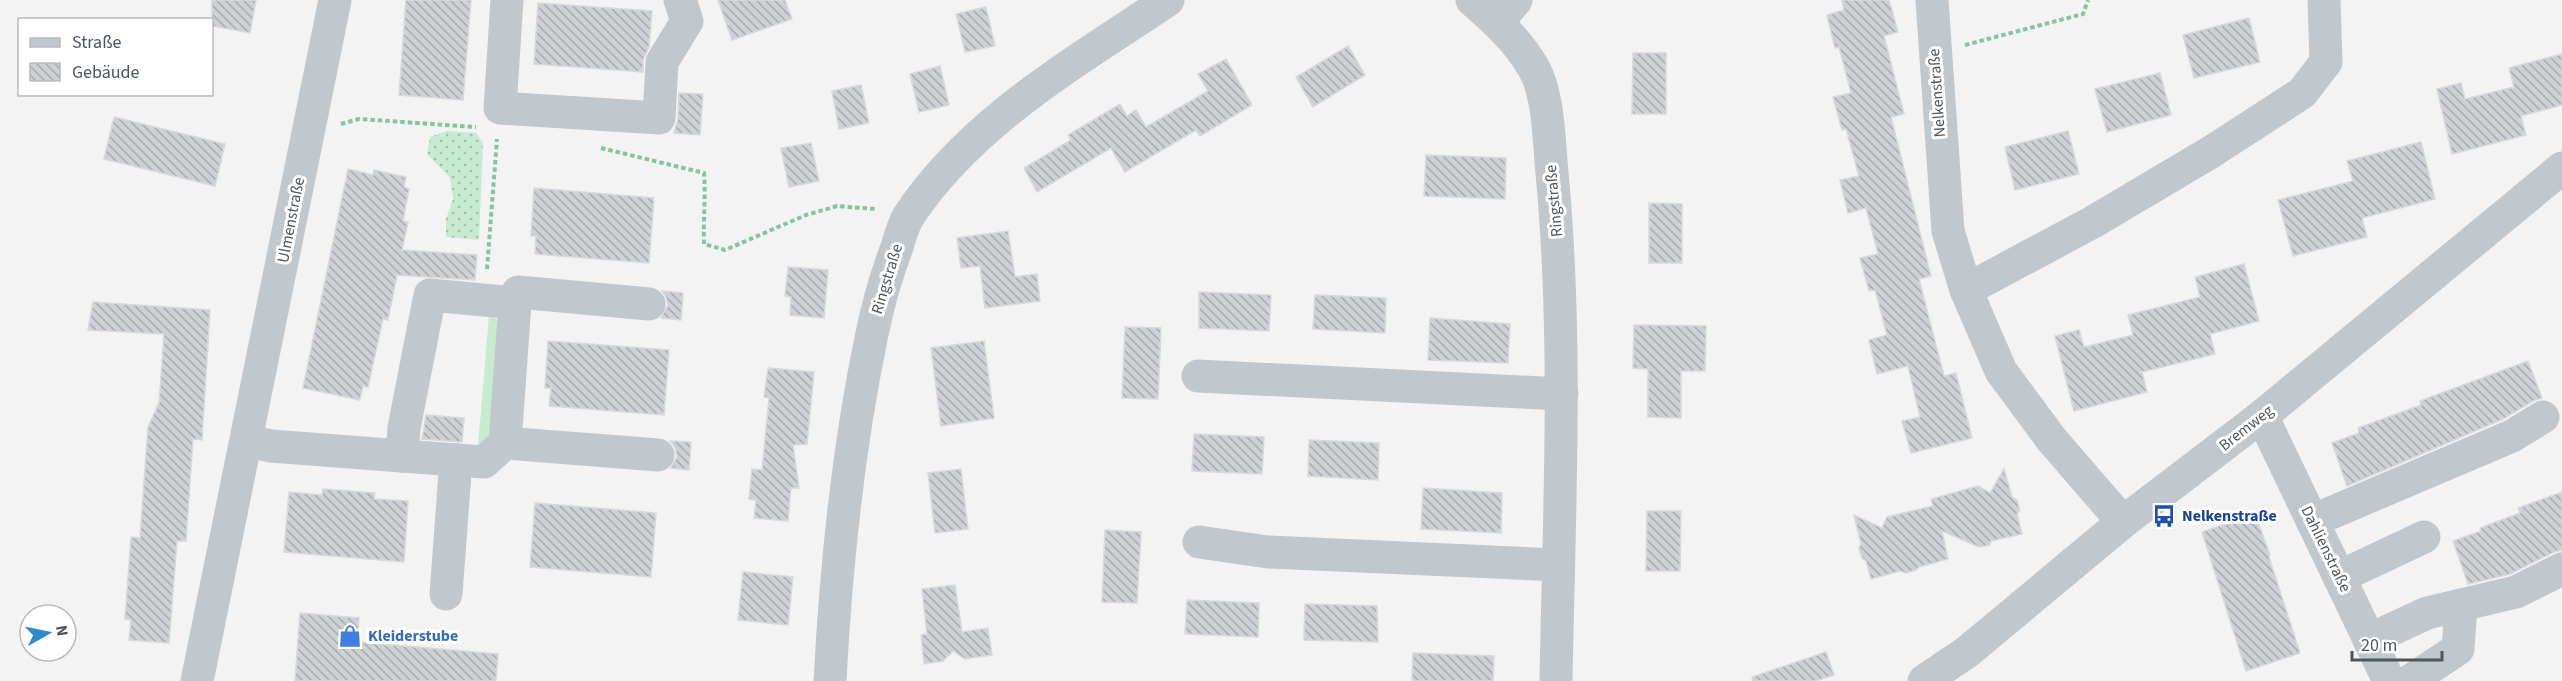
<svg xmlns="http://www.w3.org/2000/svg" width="2562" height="681" viewBox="0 0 2562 681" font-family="'Source Sans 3',sans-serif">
<defs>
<pattern id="park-dots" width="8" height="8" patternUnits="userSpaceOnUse" patternTransform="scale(1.5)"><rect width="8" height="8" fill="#c7ebd1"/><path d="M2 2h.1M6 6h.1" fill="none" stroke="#a4c1ad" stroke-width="1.8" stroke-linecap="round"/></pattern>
<pattern id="building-back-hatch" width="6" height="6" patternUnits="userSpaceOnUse" patternTransform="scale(1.5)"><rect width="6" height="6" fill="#cdd0d4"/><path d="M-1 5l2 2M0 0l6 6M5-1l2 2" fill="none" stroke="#a9acaf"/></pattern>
</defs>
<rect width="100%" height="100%" fill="#f4f3f3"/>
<!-- grass -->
<polygon fill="#c7ebd1" points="489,315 498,320 491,438 478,446"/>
<!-- park -->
<polygon fill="url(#park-dots)" points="446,131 476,133 483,143 479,240 446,237 446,219 453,199 450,178 427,154 430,137"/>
<!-- building -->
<g fill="url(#building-back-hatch)" stroke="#d7d9dd" stroke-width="1.5">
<polygon points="212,0 256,0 250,33 212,26"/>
<polygon points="406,0 471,0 463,100 399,95"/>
<polygon points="718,0 785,0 792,19 732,40"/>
<polygon points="1842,0 1889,0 1898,32 1884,36 1904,114 1891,117 1931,276 1919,279 1944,376 1956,373 1972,438 1911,453 1902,421 1920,417 1908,366 1877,374 1869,340 1887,335 1875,290 1869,291 1860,258 1878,254 1866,208 1848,213 1840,180 1859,176 1846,129 1842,130 1833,97 1851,93 1839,47 1835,48 1827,15 1844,10"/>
<polygon points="538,3 652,11 649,47 643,60 643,72 534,64"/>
<polygon points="986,7 995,46 965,52 956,14"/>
<polygon points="2249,18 2260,62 2194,78 2183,35"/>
<polygon points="1348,46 1365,75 1313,107 1296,77"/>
<polygon points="1633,53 1666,53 1666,114 1632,114"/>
<polygon points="2562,54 2562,105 2521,116 2526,135 2452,154 2437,89 2461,83 2465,99 2514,87 2509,68"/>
<polygon points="1226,59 1252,105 1200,136 1196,130 1125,172 1111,148 1037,192 1024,168 1071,140 1068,135 1120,104 1127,116 1136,110 1146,127 1208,91 1198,74"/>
<polygon points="940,66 949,105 919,112 910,74"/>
<polygon points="2160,73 2171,115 2107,132 2095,89"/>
<polygon points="861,85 869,123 839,129 832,91"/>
<polygon points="679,93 703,94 700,135 674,133 678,119"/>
<polygon points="114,117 225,144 215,186 104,159"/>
<polygon points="2068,131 2079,174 2015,190 2005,147"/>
<polygon points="2421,142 2435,199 2362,218 2367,237 2293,256 2278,200 2353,181 2347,161"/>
<polygon points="811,143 819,181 789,187 781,148"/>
<polygon points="1426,155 1506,158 1505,199 1424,196"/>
<polygon points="348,169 373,175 374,170 406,177 404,187 409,189 403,221 408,222 402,250 477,255 475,280 397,275 388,320 383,319 368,387 363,386 360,400 303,388"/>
<polygon points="534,188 654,198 649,263 535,254 536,236 531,236"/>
<polygon points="1649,203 1682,204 1682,263 1649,263"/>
<polygon points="1008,231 1015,277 1037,274 1040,301 985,308 980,266 961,268 957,238"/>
<polygon points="2244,264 2259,321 2210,334 2215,354 2142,372 2147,392 2074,411 2055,336 2079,330 2084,347 2133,335 2128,315 2200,297 2195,277"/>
<polygon points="788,267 828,270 824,318 790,315 791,297 785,296"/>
<polygon points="662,291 683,293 681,320 661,318 668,305 666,297"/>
<polygon points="1199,292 1271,295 1269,331 1199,328"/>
<polygon points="1315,295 1386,298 1385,333 1313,329"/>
<polygon points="93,302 210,310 202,440 193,439 186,541 177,541 169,643 129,640 131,620 125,619 131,537 140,538 148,427 159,403 164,334 88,330"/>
<polygon points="1430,318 1510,324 1508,363 1428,360"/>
<polygon points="1634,325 1706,326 1705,371 1681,371 1681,418 1648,417 1648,369 1633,368"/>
<polygon points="1125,327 1161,328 1158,399 1122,398"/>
<polygon points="548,341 669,350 664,415 549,406 551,388 545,388"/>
<polygon points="984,341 994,418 941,426 931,348"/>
<polygon points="2528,361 2542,398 2533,401 2503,419 2347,486 2332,443 2359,433 2358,428 2421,405 2420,401"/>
<polygon points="768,368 814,372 807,444 793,445 799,488 791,488 788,521 754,518 756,500 749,499 752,469 762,470 769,398 764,397"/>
<polygon points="426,415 464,418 462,442 422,439"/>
<polygon points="1194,434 1264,437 1262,474 1192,471"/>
<polygon points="1309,440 1379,443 1378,480 1308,476"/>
<polygon points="670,441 691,442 689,470 671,468 677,456 675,447"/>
<polygon points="961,469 968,529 935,533 928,473"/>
<polygon points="2004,469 2012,497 2017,500 2020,510 2017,514 2022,534 1991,541 1990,545 1979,547 1942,531 1948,559 1919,567 1916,570 1906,573 1900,571 1871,579 1866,561 1862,558 1859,548 1861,544 1854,515 1882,528 1887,517 1933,506 1931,499 1978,486 1990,493"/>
<polygon points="1423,488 1502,493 1501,533 1421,529"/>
<polygon points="323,489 375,493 374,499 408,501 404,562 284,552 289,492 322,495"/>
<polygon points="2562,492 2562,550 2554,552 2510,574 2468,584 2453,541 2481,531 2480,528 2520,513 2518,508"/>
<polygon points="535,503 656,513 651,577 530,567"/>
<polygon points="1647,511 1681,511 1680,571 1646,571"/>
<polygon points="2255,514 2270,555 2269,557 2300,653 2246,671 2202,532"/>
<polygon points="1105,530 1141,532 1137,603 1102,602"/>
<polygon points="743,572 793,577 788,625 738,620"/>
<polygon points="955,585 962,632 988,628 992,655 965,659 953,651 943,661 924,664 921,635 927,634 922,589"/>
<polygon points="1187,600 1259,603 1258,637 1185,634"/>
<polygon points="1305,604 1377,606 1378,642 1304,640"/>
<polygon points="300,613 359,618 357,642 498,654 496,681 295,681"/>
<polygon points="1826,652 1834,675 1816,681 1753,681 1752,677"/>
<polygon points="1413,653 1494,656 1493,681 1412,681"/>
</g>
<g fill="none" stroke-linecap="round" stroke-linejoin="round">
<!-- path -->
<g stroke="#83c69d" stroke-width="4" stroke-dasharray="4.5 3" stroke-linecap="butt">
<polyline points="1965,45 2083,14 2088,0"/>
<polyline points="341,124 359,119 476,127"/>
<path d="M601,148L704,173C706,197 703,220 704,244L725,250L806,215L837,206L876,209"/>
<polyline points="487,269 497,139"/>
</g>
<!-- minor -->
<g stroke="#c0c8cd" stroke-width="33">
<polyline points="507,0 500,108 659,118 662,62 687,21 680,0"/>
<path d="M1472,0C1494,19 1518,41 1533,67C1549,93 1549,143 1552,173C1568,342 1559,512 1556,681"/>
<polyline points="1932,0 1948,231 1966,290 2001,371 2052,440 2123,522"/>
<polyline points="1498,22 1516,0"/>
<polyline points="1966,290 2093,222 2211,152 2302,93 2326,62 2324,0"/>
<polyline points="515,303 518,292 649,304"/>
<polyline points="1198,376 1562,394"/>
<polyline points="2262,416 2389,681"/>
<polyline points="247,441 271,446 402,456 404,428 430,295 515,303 505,443 658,455"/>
<polyline points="402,456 484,462 505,443"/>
<polyline points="2312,521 2512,436 2543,417"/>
<polyline points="1199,542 1268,552 1558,565"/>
<polyline points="2339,577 2424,537"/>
<polyline points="446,594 456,460"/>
<polyline points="2369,640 2427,613 2516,592 2562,569"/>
<polyline points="197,681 335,0"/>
<path d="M830,681C836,565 848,448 872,334C878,304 886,276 897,247C900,237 903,226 908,217C970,122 1076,62 1168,0"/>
<polyline points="1924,681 1967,652 2123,522 2262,416 2562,168"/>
<polyline points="2410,681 2458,649 2461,605"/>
</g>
</g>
<!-- icons -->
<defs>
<g id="bus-bare" transform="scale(1.8)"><path d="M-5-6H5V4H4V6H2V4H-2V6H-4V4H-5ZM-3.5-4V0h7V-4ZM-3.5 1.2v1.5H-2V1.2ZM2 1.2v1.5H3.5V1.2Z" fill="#1a4fb4" stroke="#fff" stroke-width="2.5" paint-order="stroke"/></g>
<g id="shop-bare" transform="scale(1.8)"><path d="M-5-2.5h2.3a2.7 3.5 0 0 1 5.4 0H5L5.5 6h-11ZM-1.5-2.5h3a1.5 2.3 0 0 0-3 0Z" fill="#3f7fe0" stroke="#fff" stroke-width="2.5" paint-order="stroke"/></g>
</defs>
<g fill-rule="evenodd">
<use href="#bus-bare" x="2164" y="516"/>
<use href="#shop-bare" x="350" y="636"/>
</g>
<g text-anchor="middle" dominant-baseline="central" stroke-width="6" stroke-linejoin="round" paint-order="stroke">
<!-- street labels -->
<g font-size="16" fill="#4c575e" stroke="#fff">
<text transform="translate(1937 93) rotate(-94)">Nelkenstraße</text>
<text transform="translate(1554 201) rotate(-95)">Ringstraße</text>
<text transform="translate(291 220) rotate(-79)">Ulmenstraße</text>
<text transform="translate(887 279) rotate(-73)">Ringstraße</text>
<text transform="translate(2246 428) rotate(-38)">Bremweg</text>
<text transform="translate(2326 549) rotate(64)">Dahlienstraße</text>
</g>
<!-- transit labels -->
<g font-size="16" font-weight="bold" fill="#164399" stroke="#fff" text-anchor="start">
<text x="2182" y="516">Nelkenstraße</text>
</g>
<!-- shop labels -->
<g font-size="16" font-weight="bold" fill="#366cbe" stroke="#fff" text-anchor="start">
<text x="368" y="636">Kleiderstube</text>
</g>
</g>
<!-- legend -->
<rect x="18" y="18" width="195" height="78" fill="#ffffff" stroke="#b7bcbf" stroke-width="1.5"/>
<rect x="30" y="38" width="30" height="9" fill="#c0c8cd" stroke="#b7bcbf" stroke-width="1.5"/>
<text x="72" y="48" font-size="18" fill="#4c575e">Straße</text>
<rect x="30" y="63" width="30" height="18" fill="url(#building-back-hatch)" stroke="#b7bcbf" stroke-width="1.5"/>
<text x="72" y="78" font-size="18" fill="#4c575e">Gebäude</text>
<!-- north arrow -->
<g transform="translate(48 633) rotate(81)"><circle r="28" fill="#ffffff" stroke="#b7bcbf" stroke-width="1.5"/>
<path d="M0-4.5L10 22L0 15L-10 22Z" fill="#3188d0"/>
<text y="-9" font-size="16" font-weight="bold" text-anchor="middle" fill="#4c575e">N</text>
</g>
<!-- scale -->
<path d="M2352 651v9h90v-9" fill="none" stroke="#4c575e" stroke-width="3"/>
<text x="2361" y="651" font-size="18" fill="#4c575e" stroke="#ffffff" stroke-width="4.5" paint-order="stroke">20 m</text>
</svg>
